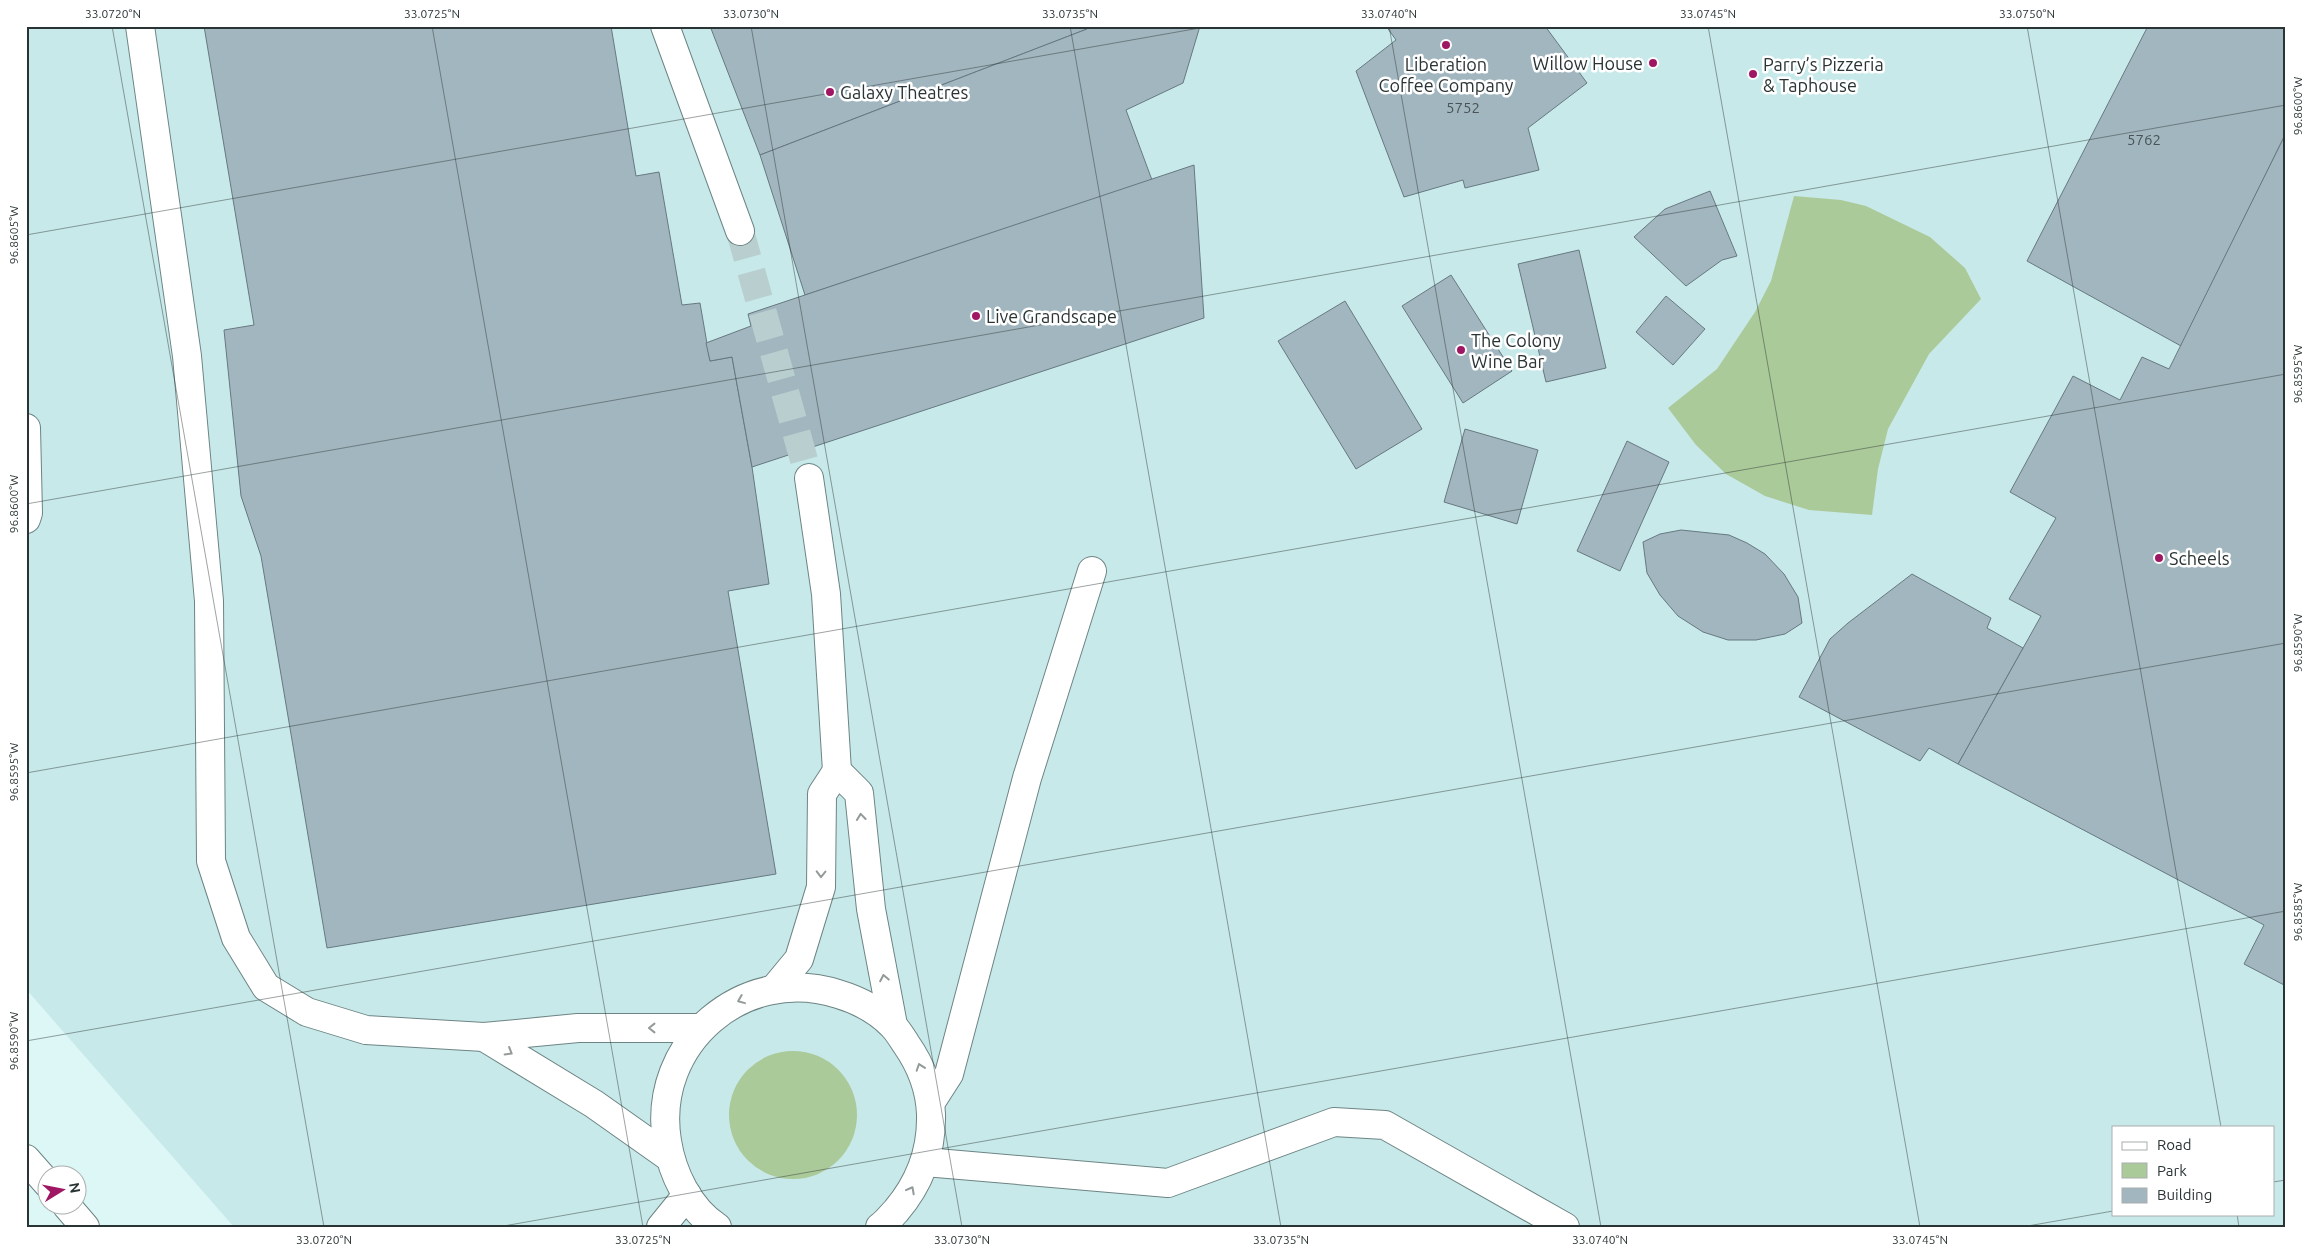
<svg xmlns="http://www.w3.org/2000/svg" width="2312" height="1253" viewBox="0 0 2312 1253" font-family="Ubuntu,sans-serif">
<rect width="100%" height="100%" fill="#ddf6f6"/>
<!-- built -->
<path fill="#c8e9e9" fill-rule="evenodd" d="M26,26H2286V1227H234L26,989ZM2113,1127H2273V1214H2113Z"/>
<!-- green -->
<g fill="#abca9a">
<polygon points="1794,196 1841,200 1866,206 1930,237 1965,268 1981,299 1929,354 1888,429 1878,469 1872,515 1809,510 1765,496 1726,474 1696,445 1668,408 1717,369 1755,312 1771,281"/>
<circle cx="793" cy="1115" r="64"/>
</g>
<!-- building -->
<g fill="#a2b6bf" stroke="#667982">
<polygon points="204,26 611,26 636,176 659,172 682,305 700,303 710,361 732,357 752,467 769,584 728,591 776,874 327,948 261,556 241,496 224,330 254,325"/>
<polygon points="710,26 1086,26 1087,29 760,155"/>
<polygon points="1086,26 1200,26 1183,83 1126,110 1152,180 805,295 760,155 1087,29"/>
<polygon points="1386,26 1545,26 1587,83 1528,128 1539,170 1465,188 1463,180 1404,197 1356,71 1396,40"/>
<polygon points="2148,26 2284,26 2283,29 2286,30 2286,133 2181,346 2027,261"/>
<polygon points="2286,133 2286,986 2244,964 2264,925 1958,764 2041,616 2009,599 2056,518 2010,492 2073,376 2120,400 2142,357 2169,369"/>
<polygon points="1194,165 1204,318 752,467 732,357 710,361 706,343 751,326 748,314"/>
<polygon points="1710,191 1737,256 1722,260 1686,286 1634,237 1665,209"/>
<polygon points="1579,250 1606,368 1546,382 1518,264"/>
<polygon points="1451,275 1512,371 1463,403 1402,306"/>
<polygon points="1666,296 1705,329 1673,365 1636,332"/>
<polygon points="1345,301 1422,429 1356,469 1278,341"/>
<polygon points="1465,429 1538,450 1517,524 1444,502"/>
<polygon points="1627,441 1669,462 1620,571 1577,551"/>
<polygon points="1681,530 1729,535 1747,543 1765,554 1784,574 1798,597 1802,623 1785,634 1756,640 1728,640 1703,632 1678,616 1660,595 1647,573 1643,542 1660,534"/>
<polygon points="1912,574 1991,618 1987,628 2023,648 1958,764 1929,748 1920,761 1799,697 1830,639 1848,623"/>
</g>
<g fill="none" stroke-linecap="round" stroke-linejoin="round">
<!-- minor-tunnel -->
<polyline stroke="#b9cfcf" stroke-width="28" stroke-dasharray="28 14" stroke-linecap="butt" points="740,231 809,478"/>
<!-- minor casing -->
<g stroke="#6d8484" stroke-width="30">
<g id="minor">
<polyline points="140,26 187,356 209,601 211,861 236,938 266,987 307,1012 366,1030 484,1037"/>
<polyline points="665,26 740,231"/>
<polyline points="26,428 28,513 26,519"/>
<polyline points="809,478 826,594 837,771"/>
<polyline points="775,988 799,959 821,887 822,794 837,771 859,793 871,909 893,1025"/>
<polyline points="931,1102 949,1074 1027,778 1092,571"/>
<polyline points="669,1157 594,1104 484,1037 578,1028 701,1028"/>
<polyline points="26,1159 48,1184"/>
<polyline points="925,1162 1168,1183 1334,1122 1385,1125 1565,1227"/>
<polyline points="67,1206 85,1227"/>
<polyline points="661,1227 687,1195"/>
<path d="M717,1227C689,1209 672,1173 667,1141C651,1043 744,964 838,994C858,1000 878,1010 893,1026C898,1031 902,1038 906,1044C920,1064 930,1089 931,1114C932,1151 920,1183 896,1211C891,1216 886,1223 880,1227"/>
</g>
</g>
<!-- minor -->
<use href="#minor" stroke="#fff" stroke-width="28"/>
</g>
<!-- one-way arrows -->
<defs><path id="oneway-chevron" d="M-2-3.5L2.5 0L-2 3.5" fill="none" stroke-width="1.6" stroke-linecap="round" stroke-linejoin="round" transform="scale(1.25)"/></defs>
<g stroke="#949a9a">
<use href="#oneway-chevron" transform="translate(861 817) rotate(-96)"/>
<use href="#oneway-chevron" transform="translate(821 874) rotate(91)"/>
<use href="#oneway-chevron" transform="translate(884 978) rotate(-101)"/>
<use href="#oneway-chevron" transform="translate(741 1000) rotate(158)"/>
<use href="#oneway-chevron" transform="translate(652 1028) rotate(180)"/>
<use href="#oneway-chevron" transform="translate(509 1052) rotate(31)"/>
<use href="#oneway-chevron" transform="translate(920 1067) rotate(-109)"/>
<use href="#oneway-chevron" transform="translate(911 1190) rotate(-62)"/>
</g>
<!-- ticks -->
<path fill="none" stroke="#2a3434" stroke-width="1" stroke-opacity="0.45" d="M112,26L324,1227M432,26L643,1227M751,26L962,1227M1070,26L1281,1227M1389,26L1601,1227M1708,26L1920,1227M2027,26L2221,1127M26,235L1211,26M26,504L2286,105M26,773L2286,374M26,1041L2286,643M2273,1182L2286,1180M2237,1214L2239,1227M498,1227L2286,911M2022,1227L2113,1211"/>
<!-- markers -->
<g fill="#9f1663" stroke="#fff" stroke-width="2">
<circle cx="1446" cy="45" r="5"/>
<circle cx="1653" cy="63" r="5"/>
<circle cx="1753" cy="74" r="5"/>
<circle cx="830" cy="92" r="5"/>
<circle cx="976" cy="316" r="5"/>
<circle cx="1461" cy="350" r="5"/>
<circle cx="2159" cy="558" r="5"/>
</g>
<g text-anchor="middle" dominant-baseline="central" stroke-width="5" stroke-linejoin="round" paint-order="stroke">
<!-- number labels -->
<g font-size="15" fill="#485457">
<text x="1463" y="107">5752</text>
<text x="2144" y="139">5762</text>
</g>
<!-- poi labels -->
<g font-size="18" fill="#2a3434" stroke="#fff" text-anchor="start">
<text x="1643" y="63" text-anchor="end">Willow House</text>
<text x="1446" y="64" text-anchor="middle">Liberation<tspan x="1446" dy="21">Coffee Company</tspan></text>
<text x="1763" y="64">Parry’s Pizzeria<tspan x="1763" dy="21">&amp; Taphouse</tspan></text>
<text x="840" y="92">Galaxy Theatres</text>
<text x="986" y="316">Live Grandscape</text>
<text x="1471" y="340">The Colony<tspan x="1471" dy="21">Wine Bar</tspan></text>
<text x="2169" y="558">Scheels</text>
</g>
</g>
<!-- border -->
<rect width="2312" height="1253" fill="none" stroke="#ffffff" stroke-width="55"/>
<!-- legend -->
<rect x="2112" y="1126" width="162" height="90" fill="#ffffff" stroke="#aaaeae"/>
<rect x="2122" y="1142" width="25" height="8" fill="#ffffff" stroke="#aaaeae"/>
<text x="2157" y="1150" font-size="15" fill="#2a3434">Road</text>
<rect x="2122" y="1163" width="25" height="15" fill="#abca9a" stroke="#aaaeae"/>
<text x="2157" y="1176" font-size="15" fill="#2a3434">Park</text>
<rect x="2122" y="1188" width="25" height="15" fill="#a2b6bf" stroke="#aaaeae"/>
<text x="2157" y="1200" font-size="15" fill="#2a3434">Building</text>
<!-- north arrow -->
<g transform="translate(62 1190) rotate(80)"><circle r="24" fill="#ffffff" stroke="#aaaeae"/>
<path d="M0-4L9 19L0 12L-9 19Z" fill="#9f1663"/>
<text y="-8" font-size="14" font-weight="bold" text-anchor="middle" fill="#2a3434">N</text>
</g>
<rect x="28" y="28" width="2256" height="1198" fill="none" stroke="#2a3434" stroke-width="2"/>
<g font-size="12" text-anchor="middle" fill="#2a3434">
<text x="113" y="18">33.0720°N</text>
<text x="432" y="18">33.0725°N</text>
<text x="751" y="18">33.0730°N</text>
<text x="1070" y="18">33.0735°N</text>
<text x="1389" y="18">33.0740°N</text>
<text x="1708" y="18">33.0745°N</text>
<text x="2027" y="18">33.0750°N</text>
<text transform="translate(2298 106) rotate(-90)" y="4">96.8600°W</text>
<text transform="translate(14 235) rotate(-90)" y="4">96.8605°W</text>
<text transform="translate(2298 374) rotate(-90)" y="4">96.8595°W</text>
<text transform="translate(14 504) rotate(-90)" y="4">96.8600°W</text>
<text transform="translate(2298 643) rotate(-90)" y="4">96.8590°W</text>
<text transform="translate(14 772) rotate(-90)" y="4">96.8595°W</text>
<text transform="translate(2298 912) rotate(-90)" y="4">96.8585°W</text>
<text transform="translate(14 1041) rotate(-90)" y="4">96.8590°W</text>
<text x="324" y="1244">33.0720°N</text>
<text x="643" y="1244">33.0725°N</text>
<text x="962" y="1244">33.0730°N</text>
<text x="1281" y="1244">33.0735°N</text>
<text x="1600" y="1244">33.0740°N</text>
<text x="1920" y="1244">33.0745°N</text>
</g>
</svg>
